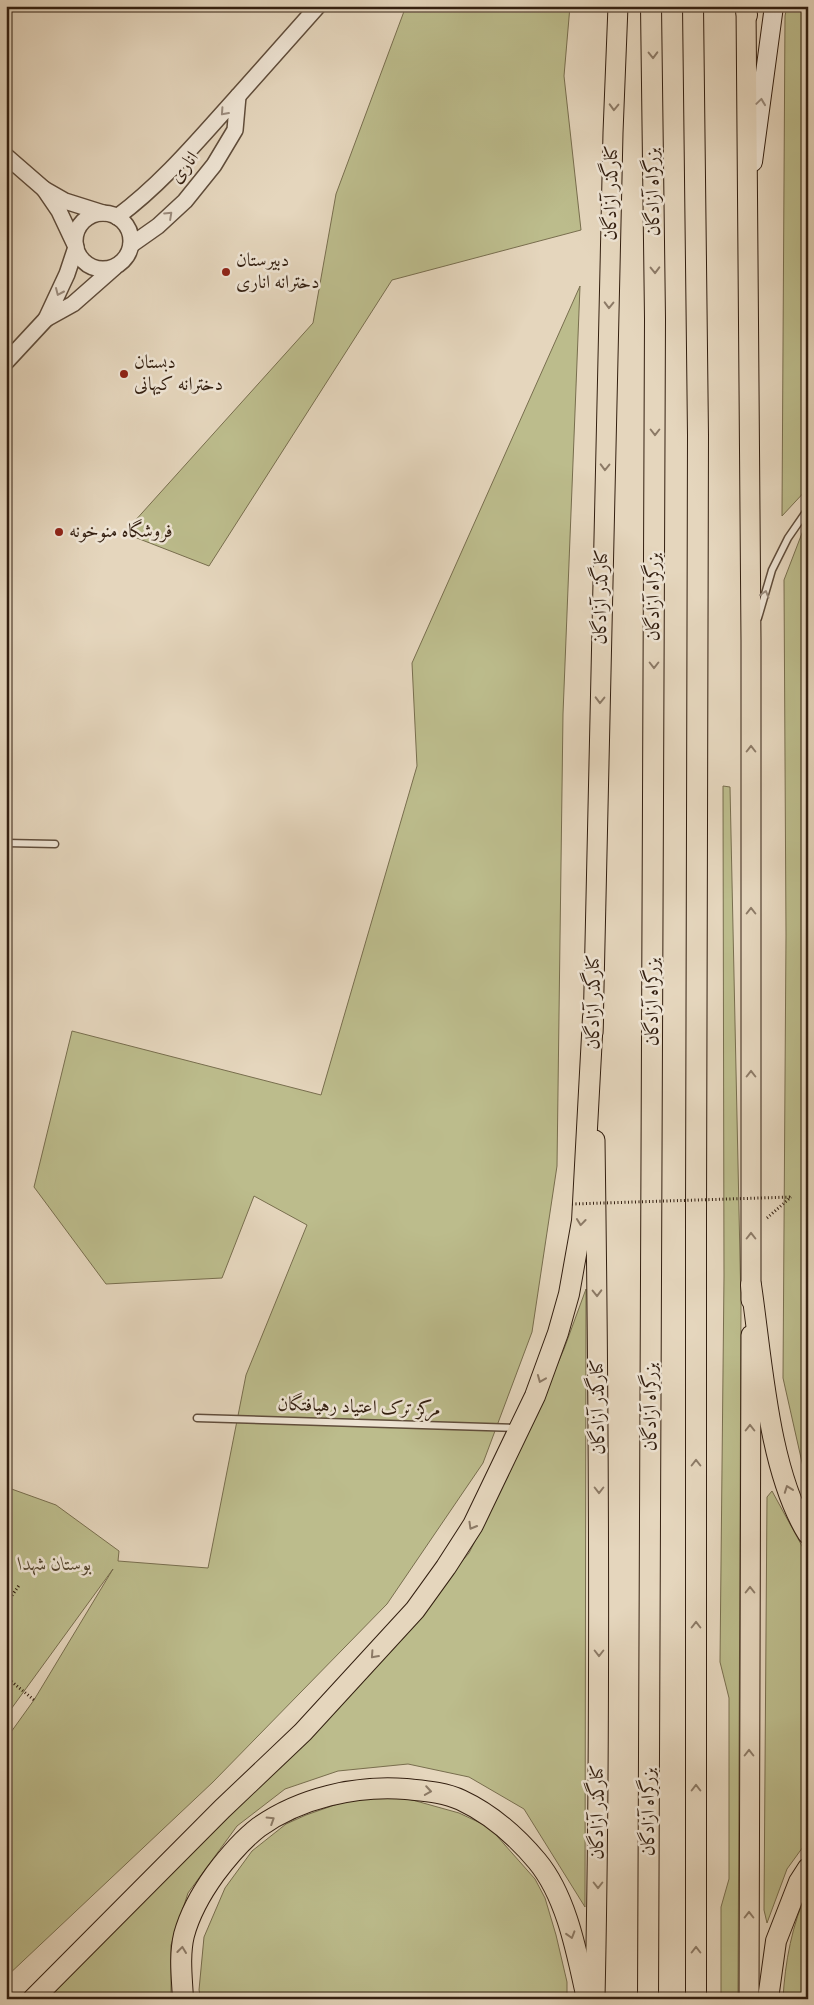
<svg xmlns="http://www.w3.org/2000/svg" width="814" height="2005" viewBox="0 0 814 2005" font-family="'Sorts Mill Goudy',Amiri,serif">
<rect width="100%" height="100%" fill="#e5d6bd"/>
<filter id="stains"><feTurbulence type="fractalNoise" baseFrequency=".004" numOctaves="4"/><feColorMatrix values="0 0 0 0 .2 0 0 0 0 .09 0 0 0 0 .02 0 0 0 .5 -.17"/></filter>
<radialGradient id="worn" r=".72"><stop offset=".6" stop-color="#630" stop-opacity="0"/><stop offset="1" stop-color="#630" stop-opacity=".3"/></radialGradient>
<!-- green -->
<g fill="#bcbc8c" stroke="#786e4e">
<polygon points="406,6 570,6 564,76 581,230 392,280 209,566 124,533 313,323 336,194"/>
<polygon points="787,6 808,6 808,488 782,516 785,16"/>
<polygon points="580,286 563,714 557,1166 532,1332 483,1463 387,1604 213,1782 6,1977 6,1739 34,1700 113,1569 6,1716 6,1487 56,1505 119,1551 118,1561 208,1568 246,1375 307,1225 254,1196 222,1278 106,1284 34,1187 72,1031 321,1095 417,766 412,663"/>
<polygon points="808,525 808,1489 783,1378 786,935 784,580 804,528"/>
<polygon points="723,786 730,787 741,1305 738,1999 721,1999 721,1907 729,1879 729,1698 720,1662 724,1276"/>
<polygon points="586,1289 585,1907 524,1809 469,1777 408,1764 338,1771 285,1789 237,1826 188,1893 171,1945 171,1999 34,1999 370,1669 469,1553 512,1467 564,1349"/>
<polygon points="772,1491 808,1557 808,1840 787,1869 767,1923 764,1910 767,1497"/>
<polygon points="398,1796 459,1813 489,1827 535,1879 545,1898 556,1935 567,1982 567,1999 201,1999 199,1990 204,1937 225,1888 252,1851 286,1824 306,1815 352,1799"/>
<path d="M808,1890V1999H783C785,1962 792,1924 808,1890Z"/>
</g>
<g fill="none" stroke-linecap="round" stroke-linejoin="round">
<!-- service casing -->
<g stroke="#604d3b" stroke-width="9">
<g id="service">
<polyline points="758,618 772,570 788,538 808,509"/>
<polyline points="6,843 55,844"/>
<polyline points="197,1418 517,1428"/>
</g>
</g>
<!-- tertiary casing -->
<g stroke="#604d3b" stroke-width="18">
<g id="tertiary">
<polyline points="238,96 318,6"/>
<polyline points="6,156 44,189"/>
<polyline points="103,213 65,201 44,189 59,211 76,247 67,274 46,319 73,304 115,267"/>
<circle cx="103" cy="241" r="28"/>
<path d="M117,217C163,183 200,138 238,96L235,130L214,165L185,201L158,226L131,245"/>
<polyline points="6,362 46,319"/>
</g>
</g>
<!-- secondary casing -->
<g stroke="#331f10" stroke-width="20">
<polyline id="secondary" points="753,162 774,6"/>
</g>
<!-- primary casing -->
<g stroke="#331f10" stroke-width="21">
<g id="primary">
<polyline points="746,6 751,640 751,1300"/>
<polyline points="593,1033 613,133 618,6"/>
<path d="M595,1140C599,1426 601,1712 595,1999"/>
<polyline points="749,1999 751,1335"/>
</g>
</g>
<!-- trunk casing -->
<g stroke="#331f10" stroke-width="22">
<g id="trunk">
<polyline points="693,6 698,435 696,1214 696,1999"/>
<polyline points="745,6 747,15"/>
<path d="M751,1285C762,1359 768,1470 808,1534"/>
<polyline points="33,1999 222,1809 303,1732 415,1610 446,1567 473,1525 535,1396 558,1333 569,1294 582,1221 593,1017"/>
<path d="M183,1999C182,1978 179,1956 184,1935C190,1913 202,1892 215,1874C227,1858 242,1840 259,1827C300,1798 356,1785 406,1789C425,1791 444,1792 461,1800C491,1814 516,1836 537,1861C567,1897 577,1954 587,1999"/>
<polyline points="648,1999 655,319 651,6"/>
<polyline points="768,1999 776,1941 799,1882 808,1868"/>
</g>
</g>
<!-- path -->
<g stroke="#331f10" stroke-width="3" stroke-dasharray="1 2.5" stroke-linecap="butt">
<polyline points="767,1218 791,1197"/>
<polyline points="6,1604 20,1584"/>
<polyline points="6,1677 34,1700"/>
</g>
<!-- service -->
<use href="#service" stroke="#eee4d4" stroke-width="6"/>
<!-- tertiary -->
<use href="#tertiary" stroke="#eee4d4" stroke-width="15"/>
<!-- secondary -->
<use href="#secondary" stroke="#eee4d4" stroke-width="18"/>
<!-- primary -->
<use href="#primary" stroke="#e5d6bd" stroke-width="19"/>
<!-- trunk -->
<use href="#trunk" stroke="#e5d6bd" stroke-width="20"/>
<!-- path-bridge -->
<polyline stroke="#331f10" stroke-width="3" stroke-dasharray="1 2.5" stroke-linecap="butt" points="572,1204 791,1197"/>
</g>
<!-- one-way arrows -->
<defs><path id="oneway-chevron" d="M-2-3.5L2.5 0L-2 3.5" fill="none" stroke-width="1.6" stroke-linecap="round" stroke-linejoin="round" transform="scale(1.25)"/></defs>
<g stroke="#8c7a66">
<use href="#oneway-chevron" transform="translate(653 55) rotate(89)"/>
<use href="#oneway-chevron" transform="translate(614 107) rotate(92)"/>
<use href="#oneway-chevron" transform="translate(655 270) rotate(89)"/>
<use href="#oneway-chevron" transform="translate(609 305) rotate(91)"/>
<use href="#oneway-chevron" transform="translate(655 432) rotate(90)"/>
<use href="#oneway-chevron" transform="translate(605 467) rotate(91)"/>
<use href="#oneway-chevron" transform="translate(654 665) rotate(90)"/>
<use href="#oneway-chevron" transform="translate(600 700) rotate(91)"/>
<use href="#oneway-chevron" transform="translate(751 749) rotate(-90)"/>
<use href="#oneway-chevron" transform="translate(751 911) rotate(-90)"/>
<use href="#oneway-chevron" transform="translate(751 1074) rotate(-90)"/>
<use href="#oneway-chevron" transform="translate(581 1222) rotate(96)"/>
<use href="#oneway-chevron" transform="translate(751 1236) rotate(-90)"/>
<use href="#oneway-chevron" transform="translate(597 1293) rotate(89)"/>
<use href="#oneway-chevron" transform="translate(541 1379) rotate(112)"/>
<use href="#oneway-chevron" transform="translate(750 1428) rotate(-90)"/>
<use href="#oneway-chevron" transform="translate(696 1463) rotate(-90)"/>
<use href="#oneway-chevron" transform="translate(788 1489) rotate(-110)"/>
<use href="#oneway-chevron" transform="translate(599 1490) rotate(90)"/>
<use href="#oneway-chevron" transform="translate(472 1526) rotate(120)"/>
<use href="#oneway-chevron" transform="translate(750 1590) rotate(-90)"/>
<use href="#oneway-chevron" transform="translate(696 1625) rotate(-90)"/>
<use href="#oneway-chevron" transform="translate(599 1653) rotate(90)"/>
<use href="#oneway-chevron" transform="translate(374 1655) rotate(132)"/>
<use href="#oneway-chevron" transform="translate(749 1753) rotate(-90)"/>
<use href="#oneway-chevron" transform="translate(696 1788) rotate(-90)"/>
<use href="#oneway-chevron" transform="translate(428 1791) rotate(9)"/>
<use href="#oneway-chevron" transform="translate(271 1820) rotate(-32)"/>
<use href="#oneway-chevron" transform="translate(598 1885) rotate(90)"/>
<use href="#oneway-chevron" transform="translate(749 1915) rotate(-90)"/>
<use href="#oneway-chevron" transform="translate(571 1935) rotate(73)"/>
<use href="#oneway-chevron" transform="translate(182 1950) rotate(-83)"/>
<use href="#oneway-chevron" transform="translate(696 1950) rotate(-90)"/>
</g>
<g stroke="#9a8b7c">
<use href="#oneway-chevron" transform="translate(761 102) rotate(-82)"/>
<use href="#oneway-chevron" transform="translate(224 112) rotate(132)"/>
<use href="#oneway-chevron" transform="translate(169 215) rotate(-43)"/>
<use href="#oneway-chevron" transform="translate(59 292) rotate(114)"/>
<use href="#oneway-chevron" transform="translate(765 594) rotate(-73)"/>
</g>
<!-- markers -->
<g fill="#8f2418" stroke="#eee4d4" stroke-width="2">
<circle cx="226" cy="272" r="5"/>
<circle cx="124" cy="374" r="5"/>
<circle cx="59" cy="532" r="5"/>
</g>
<g text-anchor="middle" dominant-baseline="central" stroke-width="5" stroke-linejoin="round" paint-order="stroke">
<!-- street labels -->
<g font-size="19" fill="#331f10" stroke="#eee4d4">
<text transform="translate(185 168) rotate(-52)">اناری</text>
<text transform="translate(654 192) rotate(-91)">بزرگراه آزادگان</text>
<text transform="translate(612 193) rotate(-89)">کنارگذر آزادگان</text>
<text transform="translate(602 597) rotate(-89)">کنارگذر آزادگان</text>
<text transform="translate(654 597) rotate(-90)">بزرگراه آزادگان</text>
<text transform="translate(594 1002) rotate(-90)">کنارگذر آزادگان</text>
<text transform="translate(653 1002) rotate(-90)">بزرگراه آزادگان</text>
<text transform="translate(599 1407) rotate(-91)">کنارگذر آزادگان</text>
<text transform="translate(651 1407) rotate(-90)">بزرگراه آزادگان</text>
<text transform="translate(359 1408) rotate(2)">مرکز ترک اعتیاد رهیافتگان</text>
<text transform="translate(598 1812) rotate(-90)">کنارگذر آزادگان</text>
<text transform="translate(649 1812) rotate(-90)">بزرگراه آزادگان</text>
</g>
<!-- poi labels -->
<g font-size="19" fill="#331f10" stroke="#eee4d4" text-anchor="start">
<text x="236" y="261">دبیرستان<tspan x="236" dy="22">دخترانه اناری</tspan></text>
<text x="134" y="363">دبستان<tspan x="134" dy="22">دخترانه کیهانی</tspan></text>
<text x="69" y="532">فروشگاه منوخونه</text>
</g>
<!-- park labels -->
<g font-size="19" font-style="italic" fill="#55462f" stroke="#eee4d4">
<text x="55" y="1565">بوستان شهدا</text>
</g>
</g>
<!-- margin -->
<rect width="814" height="2005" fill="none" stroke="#e5d6bd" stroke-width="25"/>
<rect x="8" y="8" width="799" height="1990" fill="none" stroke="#331f10" stroke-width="2.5"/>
<rect x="12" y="12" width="789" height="1980" fill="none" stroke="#331f10"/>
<rect width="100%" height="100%" filter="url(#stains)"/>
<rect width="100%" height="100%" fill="url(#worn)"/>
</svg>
